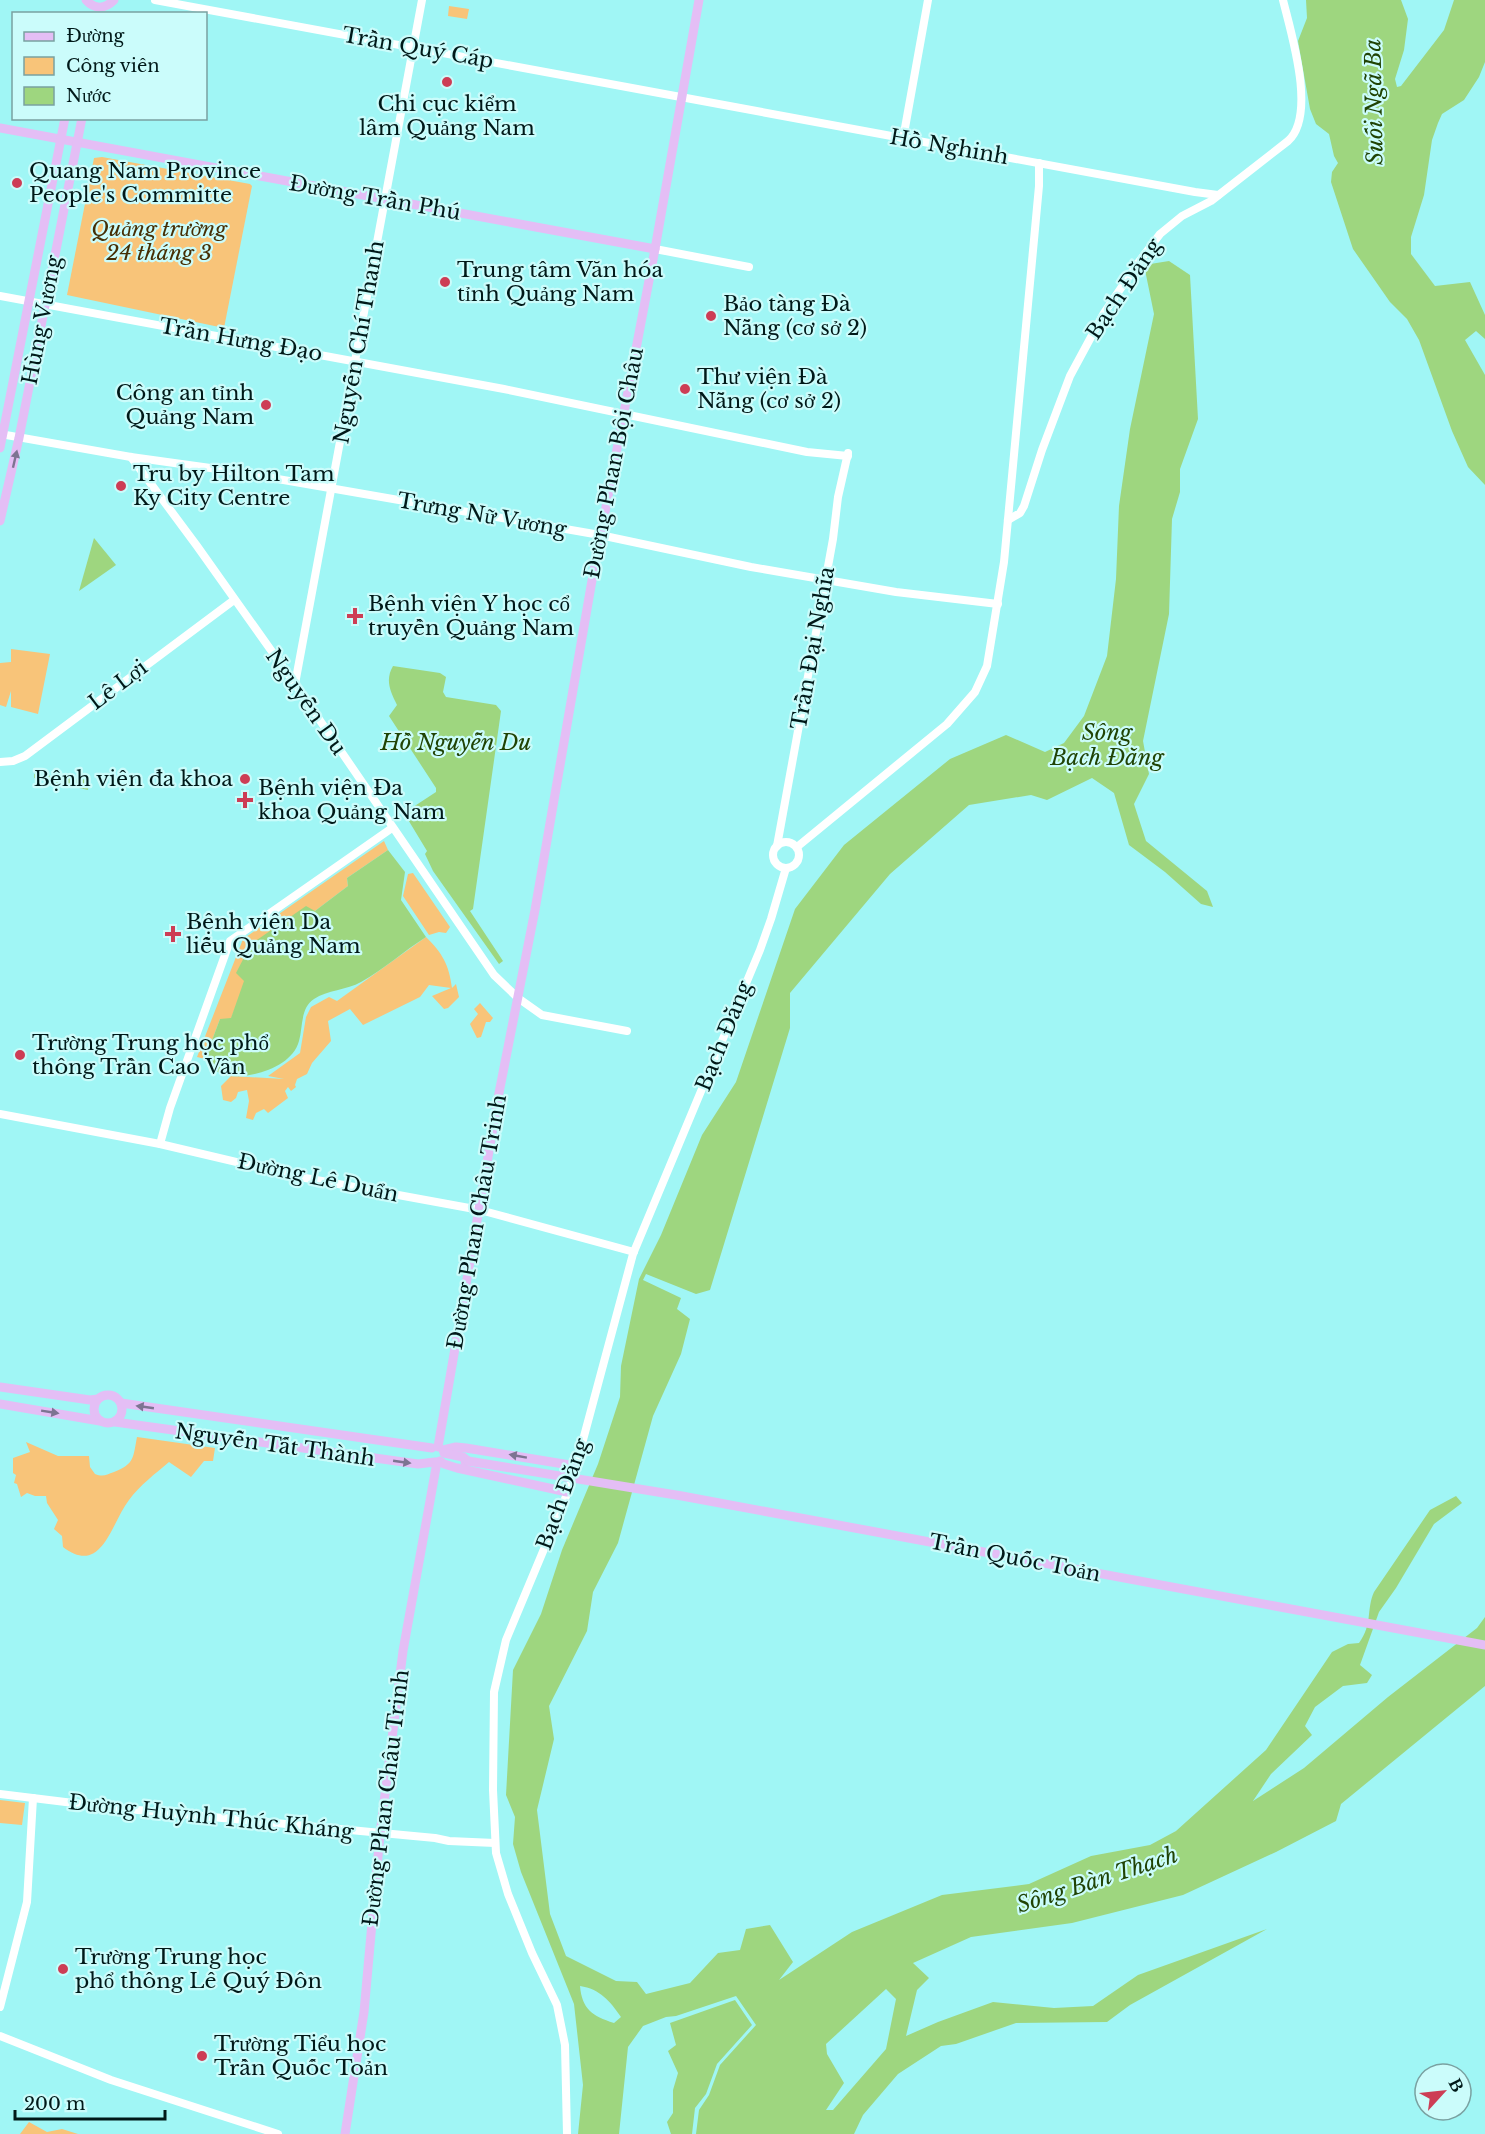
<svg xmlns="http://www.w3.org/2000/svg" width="1485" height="2134" viewBox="0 0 1485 2134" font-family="'Libre Baskerville',serif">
<rect width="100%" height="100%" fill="#a0f6f5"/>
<!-- green -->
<g fill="#f8c479">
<polygon points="449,6 469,9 467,19 448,16"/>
<polygon points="102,157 250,184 252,186 224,328 67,295 94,158"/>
<polygon points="11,649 50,654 38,714 11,707 11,691 6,707 0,705 0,663 11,662"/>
<polygon points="384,841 388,850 347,878 348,886 315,911 245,981 231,1019 220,1019 205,1059 197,1057 243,939"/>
<polygon points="413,873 450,927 446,933 439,932 429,935 403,896 408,874"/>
<path d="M426,937C442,953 449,964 452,988L456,984L459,997L448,1008L444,1009L432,996L451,988L429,985L420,997L363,1025L350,1009L328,1021L331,1041L312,1063L307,1074L297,1079L295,1085L296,1087L291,1091L288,1087L285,1091L288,1098L268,1113L264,1109L256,1113L253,1120L246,1118L249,1101L247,1090L238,1092L236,1098L231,1102L223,1100L221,1086L231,1076L284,1079L268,1076L300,1053L306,1017L311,1007L329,997L337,1001Z"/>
<polygon points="480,1003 493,1018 490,1022 486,1022 481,1037 477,1038 470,1024 478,1014 474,1009"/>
<path d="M137,1437L215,1448L213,1461H204L191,1477L169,1462C155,1474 140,1485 129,1500C111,1523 102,1577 63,1547L62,1536L54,1529L58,1520L47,1503L46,1496H35L27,1493L21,1497L17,1484L14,1483L16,1475L13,1473V1458L30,1452L26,1442L58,1456H89L90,1467L95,1474C103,1477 106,1475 114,1472C135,1464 133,1457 137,1437Z"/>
<polygon points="0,1800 25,1803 22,1825 0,1823"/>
<polygon points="29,2122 47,2132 62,2129 78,2134 20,2134"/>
</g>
<!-- water -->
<g fill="#9ed67f" fill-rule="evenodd">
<polygon points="1306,0 1401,0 1408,19 1404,50 1395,79 1397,87 1401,86 1444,30 1454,0 1485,0 1485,62 1479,77 1464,100 1442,114 1438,123 1432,140 1424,195 1411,237 1411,254 1435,286 1470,282 1485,315 1485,339 1476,331 1465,340 1485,375 1485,485 1468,467 1452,431 1419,340 1407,319 1390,302 1353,249 1350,240 1331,182 1332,172 1338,163 1334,156 1329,134 1316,124 1310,109 1298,41 1307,18"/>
<path d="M1169,261L1190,275L1198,419L1180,469V492L1172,519L1169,614L1143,741L1149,774L1134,804L1146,841L1207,891L1213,907L1201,904L1165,872L1129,845L1114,793L1092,778L1047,800L1031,795L969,805L890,874L790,993V1028L710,1290L696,1294L646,1274L643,1280L681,1298L677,1309L690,1319L681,1354L653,1416L618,1543L593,1592L587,1631L549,1706L554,1739L537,1810L550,1914L566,1956L616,1981L637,1982L646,1994L690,1983L718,1953L740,1950L746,1929L770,1925L793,1962L779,1980L852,1932L942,1895L1029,1884L1091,1856L1150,1845L1176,1831L1266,1750L1332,1652L1348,1644L1359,1643C1373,1624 1366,1610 1374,1592L1430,1510L1456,1496L1462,1503L1434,1524L1396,1588L1379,1612L1360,1665L1372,1675L1367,1683L1343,1686L1315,1707L1305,1726L1312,1735L1271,1774L1253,1801L1304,1768L1388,1697L1477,1628L1485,1617V1686L1341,1804L1336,1821L1276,1852L1183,1895L1072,1923L971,1937L913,1963L929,1978L917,1990L906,2036L938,2022L993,2002L1054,2008L1093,2006L1138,1975L1267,1929L1130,2005L1107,2022L1016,2023L956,2044L941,2046L898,2074L863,2115L854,2134H696L699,2110L709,2095L720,2065L756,2025L736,1996L676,2016L666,2017L643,2026L628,2047L619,2134H578L583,2085L574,2004L521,1872L513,1844L515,1817L506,1795L513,1670L541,1614L562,1550L598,1464L620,1397L621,1366L639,1279L661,1235L702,1135L736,1082L795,909L844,845L950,759L1006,735L1045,752L1064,743L1084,716L1107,656L1116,579L1119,506L1130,429L1154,314L1144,265ZM580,1986C600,1989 610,2001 621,2017L614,2023C592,2016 582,2009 580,1986ZM886,1989L896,1999L886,2049L833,2110H826L844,2083L827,2054L826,2044Z"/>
<polygon points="94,538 116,565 79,591"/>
<path d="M393,666L440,673L446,677L443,692L446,697L496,705L501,711L473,909L470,911L503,961L499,964L433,871L425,854L427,851L404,813L436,792V788L389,716L397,705C390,691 385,680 393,666Z"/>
<polygon points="34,774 89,780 88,790 34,778"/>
<path d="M388,850L405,872L401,900L426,937C404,951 384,969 361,982C347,990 327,990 314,999C300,1008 303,1028 299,1041C292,1067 253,1078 230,1076C220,1075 209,1068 205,1059L220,1019L231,1018L244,981L236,973L251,944L306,906L315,911L348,886L347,878Z"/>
<polygon points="735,2000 752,2025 717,2064 706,2094 695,2108 692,2134 671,2134 667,2122 673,2113 673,2090 678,2073 668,2051 676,2045 670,2023"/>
</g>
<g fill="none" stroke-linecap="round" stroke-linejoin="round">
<!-- minor -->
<g stroke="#fff" stroke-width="8">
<polyline points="155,0 1195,192 1218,195"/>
<polyline points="903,139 928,0"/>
<polyline points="655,249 749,267"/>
<polyline points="0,296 504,389 807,452 848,456"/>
<polyline points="0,434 131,457 232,471 600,535 751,567 896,592 998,604"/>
<polyline points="131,457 197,546 295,684 494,975 518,998 542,1015 627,1031"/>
<path d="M1008,520L1020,513L1024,506L1042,450L1070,376L1104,313L1138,263L1160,234L1182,216L1211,201L1288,141C1317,115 1291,33 1283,0"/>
<polyline points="295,684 422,0"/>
<polyline points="0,762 13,761 25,756 234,600"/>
<circle cx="786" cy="855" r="13"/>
<polyline points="777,846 833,539 838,497 848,453"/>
<polyline points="797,847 947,724 975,692 987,666 1004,562 1039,186 1039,163"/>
<polyline points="0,1114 160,1144 300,1177 480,1210 634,1252"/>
<polyline points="160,1144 170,1108 230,941 392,828"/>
<polyline points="0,1794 106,1807 435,1838 449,1841 495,1843"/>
<polyline points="0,2007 27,1902 33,1798"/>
<polyline points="0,2036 111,2080 278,2134"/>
<polyline points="567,2134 565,2045 557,2005 532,1953 508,1894 496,1853 493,1790 494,1692 506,1640 567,1494 576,1466 633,1254 760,950 771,919 786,868"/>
</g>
<!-- major -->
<g stroke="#e4bef5" stroke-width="9">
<path d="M86,0C95,10 105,9 114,0"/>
<polyline points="0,128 655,249"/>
<polyline points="0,448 65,118"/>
<polyline points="0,521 19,438 82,118"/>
<polyline points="0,1387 90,1400 98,1399"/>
<circle cx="108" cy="1409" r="14"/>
<polyline points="121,1403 432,1448"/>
<polyline points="0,1404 100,1421"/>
<polyline points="115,1422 418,1464 435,1462"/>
<polyline points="438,1447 499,1093 535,910 591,586 655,249 699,0"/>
<polyline points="443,1450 456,1447 466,1448 576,1466"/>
<polyline points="444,1453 463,1457 468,1461 465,1462"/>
<polyline points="440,1461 444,1464 457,1468 567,1492"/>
<polyline points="468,1461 682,1496 1485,1645"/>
<polyline points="345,2134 364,2012 380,1834 403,1651 437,1462"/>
</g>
</g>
<!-- one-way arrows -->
<defs><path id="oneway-solid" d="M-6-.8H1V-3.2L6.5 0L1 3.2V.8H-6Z" transform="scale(1.5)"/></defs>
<g fill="#7d7492">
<use href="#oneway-solid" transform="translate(15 459) rotate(-77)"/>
<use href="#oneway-solid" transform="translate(145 1407) rotate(-172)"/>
<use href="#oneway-solid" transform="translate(50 1412) rotate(9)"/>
<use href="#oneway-solid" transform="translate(518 1456) rotate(-170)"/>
<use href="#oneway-solid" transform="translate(402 1462) rotate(8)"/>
</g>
<!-- markers -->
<g fill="#cd3d55" stroke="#cbfcfb" stroke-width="2">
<circle cx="447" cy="82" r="6"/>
<circle cx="17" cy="183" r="6"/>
<circle cx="445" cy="282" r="6"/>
<circle cx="711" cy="316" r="6"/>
<circle cx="685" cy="389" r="6"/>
<circle cx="266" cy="405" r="6"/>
<circle cx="121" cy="486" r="6"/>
<path d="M352 607h6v6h6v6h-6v6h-6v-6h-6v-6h6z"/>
<circle cx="245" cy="779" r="6"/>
<path d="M242 791h6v6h6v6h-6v6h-6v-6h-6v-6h6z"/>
<path d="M170 925h6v6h6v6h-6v6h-6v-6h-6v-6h6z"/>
<circle cx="20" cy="1055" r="6"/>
<circle cx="63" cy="1969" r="6"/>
<circle cx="202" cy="2056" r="6"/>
</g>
<g text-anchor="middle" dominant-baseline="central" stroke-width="4.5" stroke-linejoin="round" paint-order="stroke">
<!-- street labels -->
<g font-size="21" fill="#001919" stroke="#cbfcfb">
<text transform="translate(418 48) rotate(10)">Trần Quý Cáp</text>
<text transform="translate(949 147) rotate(10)">Hồ Nghinh</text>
<text transform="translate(375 198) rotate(10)">Đường Trần Phú</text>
<text transform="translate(1124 289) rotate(-56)">Bạch Đằng</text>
<text transform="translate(42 320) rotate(-79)">Hùng Vương</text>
<text transform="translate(241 340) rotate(10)">Trần Hưng Đạo</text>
<text transform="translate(359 342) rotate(-80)">Nguyễn Chí Thanh</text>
<text transform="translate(614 463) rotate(-79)">Đường Phan Bội Châu</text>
<text transform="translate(482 515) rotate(10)">Trưng Nữ Vương</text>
<text transform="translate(813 648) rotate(-80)">Trần Đại Nghĩa</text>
<text transform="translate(118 685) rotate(-37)">Lê Lợi</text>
<text transform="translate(306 702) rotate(55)">Nguyễn Du</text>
<text transform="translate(724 1036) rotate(-68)">Bạch Đằng</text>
<text transform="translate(318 1178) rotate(12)">Đường Lê Duẩn</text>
<text transform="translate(477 1222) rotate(-80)">Đường Phan Châu Trinh</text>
<text transform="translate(275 1445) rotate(8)">Nguyễn Tất Thành</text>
<text transform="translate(563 1494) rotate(-70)">Bạch Đằng</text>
<text transform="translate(1015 1558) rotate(11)">Trần Quốc Toản</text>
<text transform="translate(386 1798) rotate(-83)">Đường Phan Châu Trinh</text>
<text transform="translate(211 1817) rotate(6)">Đường Huỳnh Thúc Kháng</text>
</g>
<!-- poi labels -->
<g font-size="21" fill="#001919" stroke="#cbfcfb" text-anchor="start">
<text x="447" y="104" text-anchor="middle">Chi cục kiểm<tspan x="447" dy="24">lâm Quảng Nam</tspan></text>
<text x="29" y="171">Quang Nam Province<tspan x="29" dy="24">People's Committe</tspan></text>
<text x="457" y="270">Trung tâm Văn hóa<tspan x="457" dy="24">tỉnh Quảng Nam</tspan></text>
<text x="723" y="304">Bảo tàng Đà<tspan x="723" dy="24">Nẵng (cơ sở 2)</tspan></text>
<text x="697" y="377">Thư viện Đà<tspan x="697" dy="24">Nẵng (cơ sở 2)</tspan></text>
<text x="254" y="393" text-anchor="end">Công an tỉnh<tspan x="254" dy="24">Quảng Nam</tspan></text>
<text x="133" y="474">Tru by Hilton Tam<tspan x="133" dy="24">Ky City Centre</tspan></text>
<text x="368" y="604">Bệnh viện Y học cổ<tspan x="368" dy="24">truyền Quảng Nam</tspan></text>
<text x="233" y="779" text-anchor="end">Bệnh viện đa khoa</text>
<text x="258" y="788">Bệnh viện Đa<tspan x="258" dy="24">khoa Quảng Nam</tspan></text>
<text x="186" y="922">Bệnh viện Da<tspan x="186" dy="24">liễu Quảng Nam</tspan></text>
<text x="32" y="1043">Trường Trung học phổ<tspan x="32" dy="24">thông Trần Cao Vân</tspan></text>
<text x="75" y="1957">Trường Trung học<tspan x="75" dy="24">phổ thông Lê Quý Đôn</tspan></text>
<text x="214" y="2044">Trường Tiểu học<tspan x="214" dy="24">Trần Quốc Toản</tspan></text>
</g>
<!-- park labels -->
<g font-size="21" font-style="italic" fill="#462e04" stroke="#cbfcfb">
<text x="159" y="229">Quảng trường<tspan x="159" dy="24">24 tháng 3</tspan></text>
</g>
<!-- water labels -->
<g font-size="22" font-style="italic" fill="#204304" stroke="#cbfcfb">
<text transform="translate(1374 102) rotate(-91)">Suối Ngã Ba</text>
<text x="1107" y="732">Sông<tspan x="1107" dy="25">Bạch Đằng</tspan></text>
<text x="456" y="742">Hồ Nguyễn Du</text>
<text transform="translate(1097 1880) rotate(-18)">Sông Bàn Thạch</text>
</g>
</g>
<!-- legend -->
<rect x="12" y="12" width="195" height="108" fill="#cbfcfb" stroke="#7aa1a1" stroke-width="1.5"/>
<rect x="24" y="32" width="30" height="9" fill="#e4bef5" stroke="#7aa1a1" stroke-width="1.5"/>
<text x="66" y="42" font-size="18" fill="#001919">Đường</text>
<rect x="24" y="57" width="30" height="18" fill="#f8c479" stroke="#7aa1a1" stroke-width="1.5"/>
<text x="66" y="72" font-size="18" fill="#001919">Công viên</text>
<rect x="24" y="87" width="30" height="18" fill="#9ed67f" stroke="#7aa1a1" stroke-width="1.5"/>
<text x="66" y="102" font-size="18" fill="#001919">Nước</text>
<!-- north arrow -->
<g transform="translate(1443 2092) rotate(63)"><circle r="28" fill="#cbfcfb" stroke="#7aa1a1" stroke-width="1.5"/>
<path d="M0-4.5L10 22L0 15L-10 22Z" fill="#cd3d55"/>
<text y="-9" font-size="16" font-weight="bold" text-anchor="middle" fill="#001919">B</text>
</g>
<!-- scale -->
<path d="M15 2110v9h150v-9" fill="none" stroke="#001919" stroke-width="3"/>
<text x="24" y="2110" font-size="18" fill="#001919" stroke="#cbfcfb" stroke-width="4.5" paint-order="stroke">200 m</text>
</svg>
